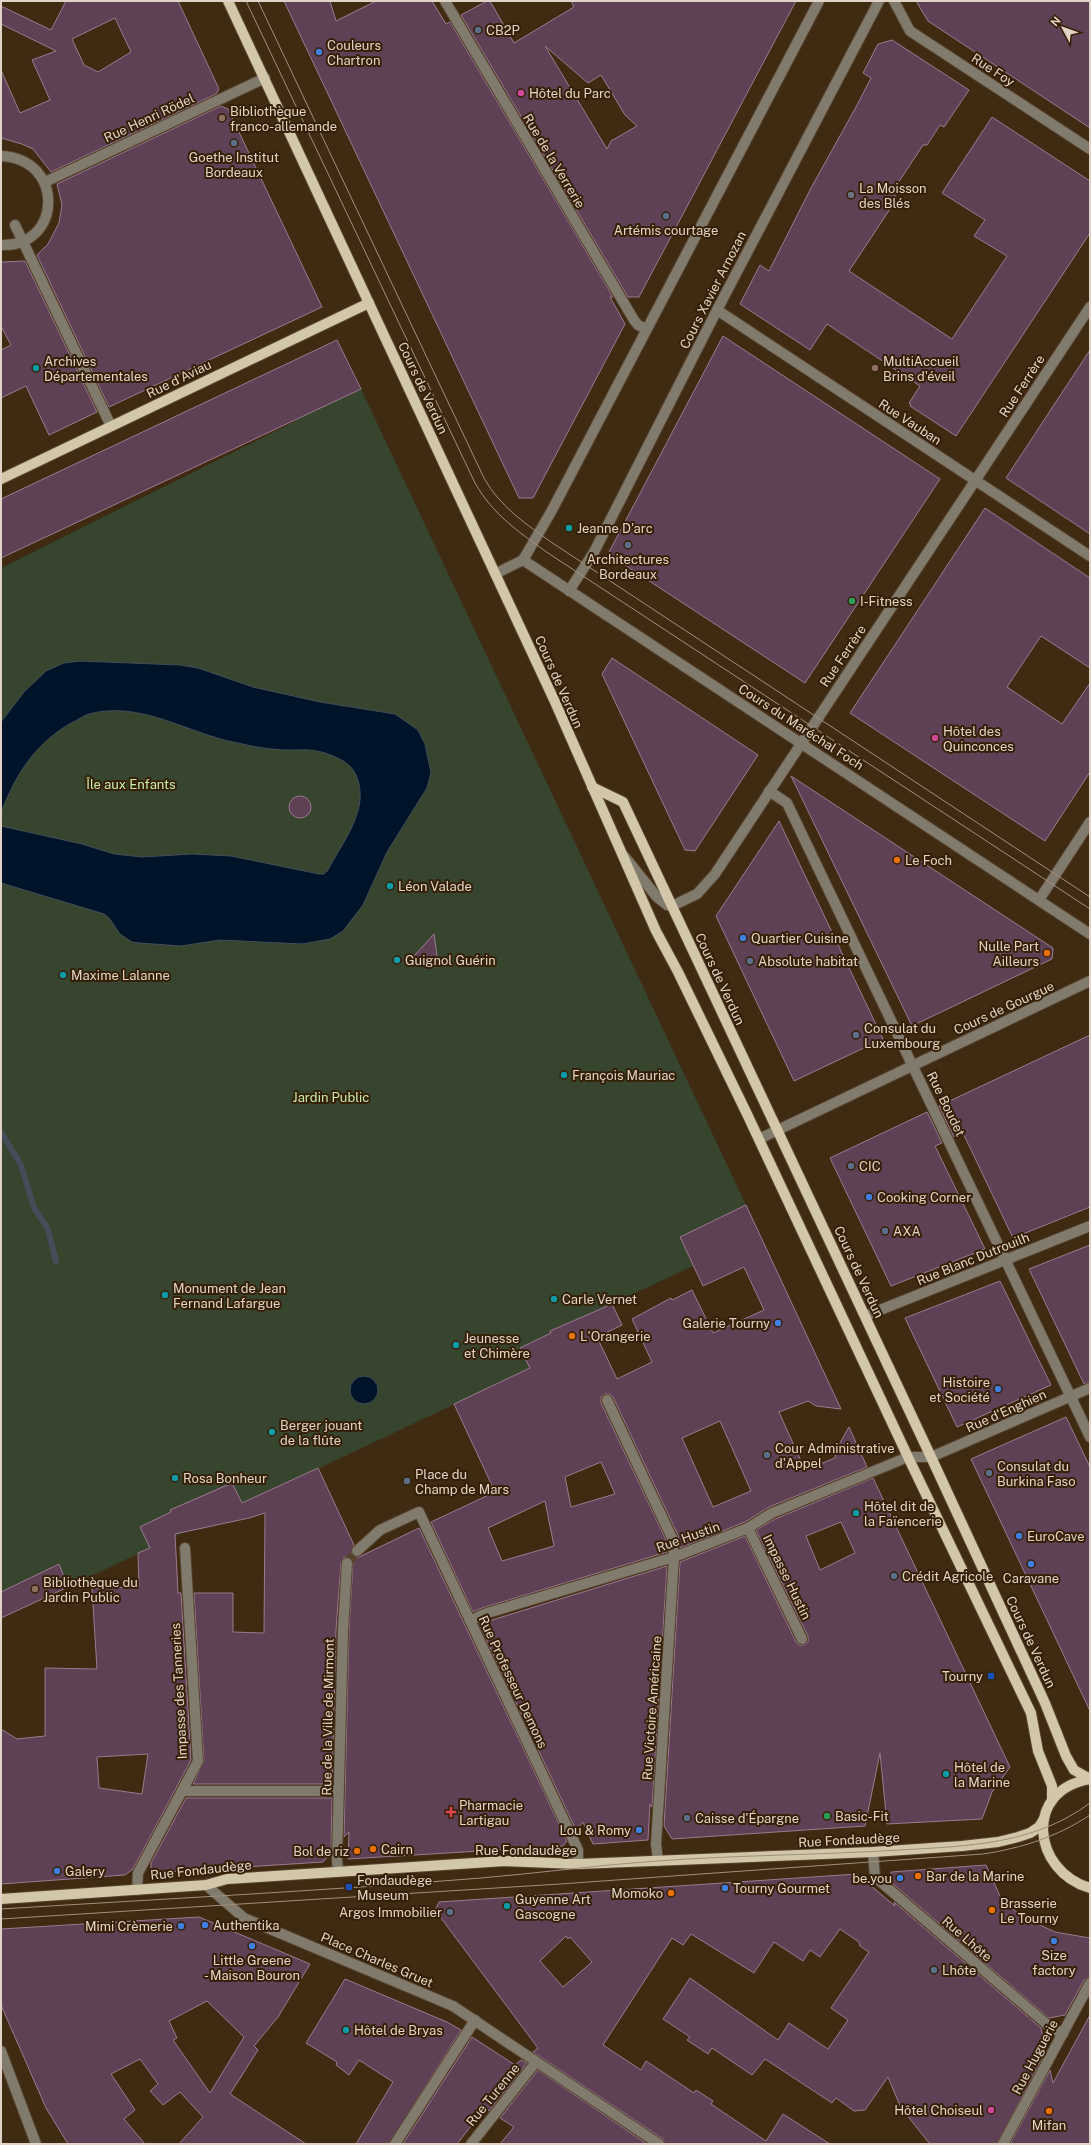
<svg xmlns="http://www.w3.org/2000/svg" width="1091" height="2145" viewBox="0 0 1091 2145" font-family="'Public Sans',sans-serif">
<rect width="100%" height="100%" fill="#3f2a12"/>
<!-- green -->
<polygon fill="#37442e" points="361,389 746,1205 681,1238 693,1266 612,1304 622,1325 68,1587 59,1565 1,1592 1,568 296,421 295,419"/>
<!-- water -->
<g fill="#001429" stroke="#444d58">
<path d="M80,661L180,665L198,668L253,687L320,702L395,714L418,730L425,744L431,773L427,788L387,852L363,905L343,931L330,939L302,944L220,940L181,946L139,943L132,942L120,934L109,918L104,914L1,883V826L82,844L114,854L142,857L192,854L231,856L319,874H324L328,870C342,842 371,809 356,775C351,763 337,757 325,753C313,749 302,750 289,750C272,750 255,747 238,743C188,734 141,700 89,714C83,716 78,720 73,722C36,742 15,775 1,813V722L24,692L46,671L64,663Z"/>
<circle cx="364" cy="1390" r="14"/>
</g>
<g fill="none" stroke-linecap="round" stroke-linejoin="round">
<!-- stream -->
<polyline stroke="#444d58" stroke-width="6" points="1,1132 21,1165 34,1208 48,1229 56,1262"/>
</g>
<!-- building -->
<g fill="#5e4154" stroke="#9b7b90" fill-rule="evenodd">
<path d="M66,1H178L219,89L216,94L51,172L33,149L22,144L1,138V70L20,113L50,100L32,60L56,51L1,24V6L51,30ZM115,18L131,52L98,72L84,65L72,39Z"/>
<polygon points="284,1 330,1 336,21 376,1 432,1 446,24 450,22 613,297 610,297 625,324 533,498 519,498"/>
<path d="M487,1H490L514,43L574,7L571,1H796L639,297H628L461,15ZM545,46L588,83L601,75L625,115L637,126L611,141L607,149Z"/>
<polygon points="916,1 1090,1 1090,128 928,21"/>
<polygon points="892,40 969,90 944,127 940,125 927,145 923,145 904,174 891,193 896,196 892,202 894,203 849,271 952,339 1007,256 974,236 985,220 942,193 992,117 1090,181 1090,233 956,436 910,406 911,404 909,403 920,386 827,324 810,350 740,304 760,265 769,271 811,188 856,107 871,78 863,73 878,44"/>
<polygon points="221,106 228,109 322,307 109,407 37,255 48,244 59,223 62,205 57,184"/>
<polygon points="25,261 97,412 49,435 26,386 1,398 1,350 11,345 1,326 1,262"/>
<polygon points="723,336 940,479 805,683 608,554"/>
<polygon points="337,340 361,389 1,558 1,499"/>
<polygon points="1090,350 1090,534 1006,478"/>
<polygon points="985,508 1090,578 1090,668 1041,636 1007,687 1062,724 1090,683 1090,772 1045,841 850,713"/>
<polygon points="612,658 758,755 695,851 685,850 602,674"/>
<polygon points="791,776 1053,948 1052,959 912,1026"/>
<circle cx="300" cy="807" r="11"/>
<polygon points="779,821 883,1039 794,1081 716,916"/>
<polygon points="434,934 437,956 436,967 425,965 414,956"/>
<polygon points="1090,1035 1090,1207 1013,1238 963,1133 954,1137 939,1106"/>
<polygon points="927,1112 942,1143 935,1146 985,1249 891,1286 830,1158"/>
<path d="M746,1205L841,1409L816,1406L808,1401L779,1412L805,1470L835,1458L836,1450L849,1427L867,1467L769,1507L745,1522L680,1548L678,1535L613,1397L610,1394H605L601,1397V1403L666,1540L667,1552L482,1608L473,1612L431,1522L495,1492L454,1404L530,1368L520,1348L551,1333L550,1331L612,1304L622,1325L597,1337L617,1379L652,1362L632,1319L671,1298L672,1300L692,1290L713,1333L764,1310L744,1267L703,1286L680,1237ZM720,1421L751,1491L713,1507L682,1438ZM601,1462L615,1494L571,1507L565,1477ZM545,1501L554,1546L502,1561L488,1528Z"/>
<polygon points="1090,1245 1090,1382 1084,1384 1029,1269"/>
<polygon points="1000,1281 1051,1385 957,1427 905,1318"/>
<polygon points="1066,1417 1090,1467 1090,1711 971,1459"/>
<path d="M318,1468L354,1545L351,1552L355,1557H359L419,1528L567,1841L563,1846L348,1859L349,1832L344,1837L349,1630L353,1563V1560L348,1557H344L341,1563L336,1630L332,1784H193L204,1761L194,1593H233V1632L264,1633L265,1513L249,1518L175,1534L178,1593H181L191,1760L133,1869L125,1875L1,1884V1729L17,1739L45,1736V1668L97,1669L92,1588L139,1587L138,1553L150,1548L140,1527L171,1512L170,1510L232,1483L242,1503ZM148,1754L142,1794L99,1788L97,1757Z"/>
<path d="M873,1478L1010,1767L992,1792L982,1819L887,1824L880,1753L865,1826L672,1839L664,1826L680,1562L745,1536L796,1642L799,1645H804L808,1642V1636L756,1530L775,1519ZM841,1522L855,1553L820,1570L806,1536Z"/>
<polygon points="59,1564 68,1587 1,1618 1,1592"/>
<polygon points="667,1566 652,1807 650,1804 648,1840 593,1844 583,1822 576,1830 479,1624"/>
<polygon points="186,1798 332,1798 331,1853 323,1862 151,1873 151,1863"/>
<polygon points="986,1865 1000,1896 1011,1908 1027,1919 1055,1932 1090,1938 1090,1977 1084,1980 1065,2015 1049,2018 892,1883 891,1872"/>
<path d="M857,1874L895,1906L894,1902L1041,2028L1046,2051L997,2144H930L901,2108L888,2077L865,2110L854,2111L836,2098L832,2103L765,2059L752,2075L712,2048L708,2054L687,2040L690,2037L663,2019L690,1978L778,2040L789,2023L828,2049L848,2020L831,2008L869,1952L860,1946L859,1942L840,1929L820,1957L810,1950L803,1961L774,1942L754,1973L691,1934L683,1945L672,1938L603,2045L641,2070L646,2061L694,2093L696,2090L713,2101L711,2104L766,2141L783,2114L830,2144H665L663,2139L533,2052L538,2048L435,1910L439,1902ZM566,1936L568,1939L570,1937L592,1962L563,1987L540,1961Z"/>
<path d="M199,1917L310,1964L278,2017L254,2046L258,2050L230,2094L306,2144H179L203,2117L180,2092L163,2105L150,2091L158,2084L140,2059L111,2074L135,2110L124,2119L145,2144H68L46,2108L1,2005V1929ZM207,2001L244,2037L210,2093L173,2040L177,2038L169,2021Z"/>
<polygon points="345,1979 447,2022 461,2030 389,2144 356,2144 393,2082 359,2060 349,2075 336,2065 337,2062 306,2043"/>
<polygon points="1090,2015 1090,2144 1010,2144 1050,2070 1053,2083"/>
<polygon points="472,2037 515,2065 521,2060 527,2063 489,2111 485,2108 457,2144 403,2144"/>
<polygon points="538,2070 647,2144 500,2144 514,2127 500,2118"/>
</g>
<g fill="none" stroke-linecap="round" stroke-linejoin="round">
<!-- minor-tunnel -->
<polyline stroke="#57432d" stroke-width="10" stroke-dasharray="10 5" stroke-linecap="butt" points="347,1563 357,1551"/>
<!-- minor casing -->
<g stroke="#59452f" stroke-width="12">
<g id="minor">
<polyline points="445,1 634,320 638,325 646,329"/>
<polyline points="894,1 910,31 1090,149"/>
<path d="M1,156C66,159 62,248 1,245"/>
<polyline points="45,182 265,78"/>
<polyline points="15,225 111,426"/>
<polyline points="717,310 1090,556"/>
<polyline points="523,560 1090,934"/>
<polyline points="523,560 551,512 819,1"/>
<polyline points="495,574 523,560"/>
<polyline points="569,591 594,552 717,310 879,1"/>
<polyline points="769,791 787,803 1090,1437"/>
<polyline points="624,856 657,897 667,905 672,906 697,894 715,874 1090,307"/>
<polyline points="1039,900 1090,822"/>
<polyline points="759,1139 1090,981"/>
<polyline points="865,1316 1090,1226"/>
<polyline points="607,1400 672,1538 674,1557 656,1844 658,1861"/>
<polyline points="748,1528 802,1639"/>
<polyline points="357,1551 380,1530 419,1512 578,1850 578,1864"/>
<polyline points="470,1621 484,1614 674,1557 748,1528 772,1513 908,1457 931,1457 1090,1388"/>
<polyline points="182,1791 339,1791"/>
<polyline points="873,1852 875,1877 1050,2027 1063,2034"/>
<polyline points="338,1872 337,1859 343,1630 347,1563"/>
<polyline points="206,1885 244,1918 453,2006 659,2144"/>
<polyline points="137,1890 138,1873 198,1761 185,1548"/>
<polyline points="1,2051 36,2144"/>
<polyline points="395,2144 475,2020"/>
<polyline points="471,2144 536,2062"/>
<polyline points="1003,2144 1090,1983"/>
</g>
</g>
<!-- major casing -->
<g stroke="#59452f" stroke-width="12">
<g id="major">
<polyline points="228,1 555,702 656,931 678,972 747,1114 908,1457 1031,1713 1038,1751 1052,1786 1052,1799"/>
<polyline points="1,479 369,303"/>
<polyline points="592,787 623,802 931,1457 1045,1703 1066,1756 1074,1770 1090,1779"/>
<path d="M1090,1779C1023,1790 1032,1871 1090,1888"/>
<polyline points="1,1899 206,1885 227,1879 259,1877 505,1861 578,1864 873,1852 962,1846 998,1842 1018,1837 1030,1833 1039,1827 1044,1819"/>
</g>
</g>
<!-- minor -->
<use href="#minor" stroke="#817b6d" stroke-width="10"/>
<!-- major -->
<use href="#major" stroke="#d3c7aa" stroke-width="10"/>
<!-- tram -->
<g stroke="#a0907e" stroke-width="1">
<path d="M246,1L475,483C492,514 520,533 548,553L1090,909"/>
<path d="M258,1L484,478C500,507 527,525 554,544L1090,897"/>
<path d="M1,1909C161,1899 321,1891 481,1878C540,1873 598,1865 657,1861C738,1855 819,1855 900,1850C967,1846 1034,1845 1090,1803"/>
<path d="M1,1919L560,1884L983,1854C1022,1848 1057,1837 1090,1815"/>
</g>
</g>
<!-- markers -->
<g fill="#5c6f8a" stroke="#352007" stroke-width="1.5">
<circle cx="478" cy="30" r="4"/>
<circle cx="234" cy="143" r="4"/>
<circle cx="666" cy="216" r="4"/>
<circle cx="628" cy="545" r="4"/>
<circle cx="750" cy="961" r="4"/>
<circle cx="856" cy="1035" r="4"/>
<circle cx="851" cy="1166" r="4"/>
<circle cx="885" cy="1231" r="4"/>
<circle cx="767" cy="1455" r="4"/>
<circle cx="989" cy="1473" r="4"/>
<circle cx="407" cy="1481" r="4"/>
<circle cx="894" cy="1576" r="4"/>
<circle cx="687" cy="1818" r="4"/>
<circle cx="450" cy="1912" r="4"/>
<circle cx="934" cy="1970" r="4"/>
</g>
<g fill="#3f7fe0" stroke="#352007" stroke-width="1.5">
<circle cx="319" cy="52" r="4"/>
<circle cx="743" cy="938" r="4"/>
<circle cx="869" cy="1197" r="4"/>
<circle cx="778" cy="1323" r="4"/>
<circle cx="998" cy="1389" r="4"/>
<circle cx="1019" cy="1536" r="4"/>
<circle cx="1031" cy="1564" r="4"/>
<circle cx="639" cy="1830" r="4"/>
<circle cx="57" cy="1871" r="4"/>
<circle cx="900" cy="1878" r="4"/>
<circle cx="725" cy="1888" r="4"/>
<circle cx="205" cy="1925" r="4"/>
<circle cx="181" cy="1926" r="4"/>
<circle cx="1054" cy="1941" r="4"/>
<circle cx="252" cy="1946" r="4"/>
</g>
<g fill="#d1479c" stroke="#352007" stroke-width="1.5">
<circle cx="521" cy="93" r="4"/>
<circle cx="935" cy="738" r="4"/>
<circle cx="991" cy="2110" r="4"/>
</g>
<g fill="#8d6e63" stroke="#352007" stroke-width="1.5">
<circle cx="222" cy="118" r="4"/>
<circle cx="875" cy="368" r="4"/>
<circle cx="35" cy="1589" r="4"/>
</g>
<circle fill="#6b7280" stroke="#352007" stroke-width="1.5" cx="851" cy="195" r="4"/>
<g fill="#0f9aa8" stroke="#352007" stroke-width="1.5">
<circle cx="36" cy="368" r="4"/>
<circle cx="569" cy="528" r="4"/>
<circle cx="390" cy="886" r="4"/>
<circle cx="397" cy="960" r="4"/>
<circle cx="63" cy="975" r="4"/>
<circle cx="564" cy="1075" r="4"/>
<circle cx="165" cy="1295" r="4"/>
<circle cx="554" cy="1299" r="4"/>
<circle cx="456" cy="1345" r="4"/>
<circle cx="272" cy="1432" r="4"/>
<circle cx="175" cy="1478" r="4"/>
<circle cx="856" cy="1513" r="4"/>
<circle cx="946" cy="1774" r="4"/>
<circle cx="507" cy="1906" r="4"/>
<circle cx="346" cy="2030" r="4"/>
</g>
<g fill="#2e9e5b" stroke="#352007" stroke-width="1.5">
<circle cx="852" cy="601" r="4"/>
<circle cx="827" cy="1816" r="4"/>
</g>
<g fill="#e8710a" stroke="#352007" stroke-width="1.5">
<circle cx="897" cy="860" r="4"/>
<circle cx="1047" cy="953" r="4"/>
<circle cx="572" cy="1336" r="4"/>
<circle cx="373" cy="1849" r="4"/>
<circle cx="357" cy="1851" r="4"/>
<circle cx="918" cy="1876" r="4"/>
<circle cx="671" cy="1893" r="4"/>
<circle cx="992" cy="1910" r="4"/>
<circle cx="1049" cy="2111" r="4"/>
</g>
<g fill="#1a4fb4" stroke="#352007" stroke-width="1.5">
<rect x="987" y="1672" width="8" height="8" rx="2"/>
<rect x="345" y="1883" width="8" height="8" rx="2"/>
</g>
<path fill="#e0444e" stroke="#352007" stroke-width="1.5" d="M449 1806h4v4h4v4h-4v4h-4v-4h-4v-4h4z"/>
<g text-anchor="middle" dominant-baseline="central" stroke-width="4" stroke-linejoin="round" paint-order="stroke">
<!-- poi labels -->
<g font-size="13" fill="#e1d3c5" stroke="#352007" text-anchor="start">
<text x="486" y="30">CB2P</text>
<text x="327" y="45">Couleurs<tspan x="327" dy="15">Chartron</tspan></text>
<text x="529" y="93">Hôtel du Parc</text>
<text x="230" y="111">Bibliothèque<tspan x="230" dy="15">franco-allemande</tspan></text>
<text x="234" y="157" text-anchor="middle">Goethe Institut<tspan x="234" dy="15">Bordeaux</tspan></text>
<text x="859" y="188">La Moisson<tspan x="859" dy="15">des Blés</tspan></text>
<text x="666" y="230" text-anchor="middle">Artémis courtage</text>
<text x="44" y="361">Archives<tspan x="44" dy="15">Départementales</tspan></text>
<text x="883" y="361">MultiAccueil<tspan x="883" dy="15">Brins d'éveil</tspan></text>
<text x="577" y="528">Jeanne D'arc</text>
<text x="628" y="559" text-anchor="middle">Architectures<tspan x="628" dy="15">Bordeaux</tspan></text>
<text x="860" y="601">I-Fitness</text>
<text x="943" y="731">Hôtel des<tspan x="943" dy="15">Quinconces</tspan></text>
<text x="905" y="860">Le Foch</text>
<text x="398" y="886">Léon Valade</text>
<text x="751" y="938">Quartier Cuisine</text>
<text x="1039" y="946" text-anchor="end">Nulle Part<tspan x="1039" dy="15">Ailleurs</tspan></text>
<text x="405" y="960">Guignol Guérin</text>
<text x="758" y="961">Absolute habitat</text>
<text x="71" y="975">Maxime Lalanne</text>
<text x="864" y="1028">Consulat du<tspan x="864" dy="15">Luxembourg</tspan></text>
<text x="572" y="1075">François Mauriac</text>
<text x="859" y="1166">CIC</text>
<text x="877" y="1197">Cooking Corner</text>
<text x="893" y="1231">AXA</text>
<text x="173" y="1288">Monument de Jean<tspan x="173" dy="15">Fernand Lafargue</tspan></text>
<text x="562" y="1299">Carle Vernet</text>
<text x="770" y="1323" text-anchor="end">Galerie Tourny</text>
<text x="580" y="1336">L'Orangerie</text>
<text x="464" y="1338">Jeunesse<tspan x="464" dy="15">et Chimère</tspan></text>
<text x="990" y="1382" text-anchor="end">Histoire<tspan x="990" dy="15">et Société</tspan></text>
<text x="280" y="1425">Berger jouant<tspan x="280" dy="15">de la flûte</tspan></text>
<text x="775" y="1448">Cour Administrative<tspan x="775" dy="15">d'Appel</tspan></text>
<text x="997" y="1466">Consulat du<tspan x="997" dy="15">Burkina Faso</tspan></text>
<text x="415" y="1474">Place du<tspan x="415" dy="15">Champ de Mars</tspan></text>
<text x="183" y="1478">Rosa Bonheur</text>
<text x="864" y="1506">Hôtel dit de<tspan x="864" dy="15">la Faïencerie</tspan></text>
<text x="1027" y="1536">EuroCave</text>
<text x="902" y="1576">Crédit Agricole</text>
<text x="1031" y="1578" text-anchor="middle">Caravane</text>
<text x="43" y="1582">Bibliothèque du<tspan x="43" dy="15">Jardin Public</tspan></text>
<text x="983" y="1676" text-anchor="end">Tourny</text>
<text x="954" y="1767">Hôtel de<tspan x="954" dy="15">la Marine</tspan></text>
<text x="459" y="1805">Pharmacie<tspan x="459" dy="15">Lartigau</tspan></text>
<text x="835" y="1816">Basic-Fit</text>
<text x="695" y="1818">Caisse d'Épargne</text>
<text x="631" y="1830" text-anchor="end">Lou &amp; Romy</text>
<text x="381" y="1849">Cairn</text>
<text x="349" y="1851" text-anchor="end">Bol de riz</text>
<text x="65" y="1871">Galery</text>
<text x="926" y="1876">Bar de la Marine</text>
<text x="892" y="1878" text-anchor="end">be.you</text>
<text x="357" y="1880">Fondaudège<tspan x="357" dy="15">Museum</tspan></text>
<text x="733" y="1888">Tourny Gourmet</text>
<text x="663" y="1893" text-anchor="end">Momoko</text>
<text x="515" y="1899">Guyenne Art<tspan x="515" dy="15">Gascogne</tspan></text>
<text x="1000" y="1903">Brasserie<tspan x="1000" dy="15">Le Tourny</tspan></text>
<text x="442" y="1912" text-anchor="end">Argos Immobilier</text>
<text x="213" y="1925">Authentika</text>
<text x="173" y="1926" text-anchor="end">Mimi Crèmerie</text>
<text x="1054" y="1955" text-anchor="middle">Size<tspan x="1054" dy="15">factory</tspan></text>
<text x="252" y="1960" text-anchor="middle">Little Greene<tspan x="252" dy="15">- Maison Bouron</tspan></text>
<text x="942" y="1970">Lhôte</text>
<text x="354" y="2030">Hôtel de Bryas</text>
<text x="983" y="2110" text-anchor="end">Hôtel Choiseul</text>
<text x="1049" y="2125" text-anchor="middle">Mifan</text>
</g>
<!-- street labels -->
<g font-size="13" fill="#e1d3c5" stroke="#352007">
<text transform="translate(993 70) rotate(33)">Rue Foy</text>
<text transform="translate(149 118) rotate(-25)">Rue Henri Rödel</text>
<text transform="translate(554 161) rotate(59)">Rue de la Verrerie</text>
<text transform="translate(713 290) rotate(-63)">Cours Xavier Arnozan</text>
<text transform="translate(179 379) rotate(-26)">Rue d'Aviau</text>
<text transform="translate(1022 386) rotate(-57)">Rue Ferrère</text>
<text transform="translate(423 388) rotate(65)">Cours de Verdun</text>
<text transform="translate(910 422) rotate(33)">Rue Vauban</text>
<text transform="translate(843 656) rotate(-56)">Rue Ferrère</text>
<text transform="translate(559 682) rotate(66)">Cours de Verdun</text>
<text transform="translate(801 727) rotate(33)">Cours du Maréchal Foch</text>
<text transform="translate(720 979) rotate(65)">Cours de Verdun</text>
<text transform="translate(1004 1008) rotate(-25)">Cours de Gourgue</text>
<text transform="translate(946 1104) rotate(64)">Rue Boudet</text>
<text transform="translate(973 1259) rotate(-22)">Rue Blanc Dutrouilh</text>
<text transform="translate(859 1272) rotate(65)">Cours de Verdun</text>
<text transform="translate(1006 1411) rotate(-24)">Rue d'Enghien</text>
<text transform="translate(688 1537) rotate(-20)">Rue Hustin</text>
<text transform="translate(787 1577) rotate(64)">Impasse Hustin</text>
<text transform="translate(1031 1642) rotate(65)">Cours de Verdun</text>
<text transform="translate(513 1682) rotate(65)">Rue Professeur Demons</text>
<text transform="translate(179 1691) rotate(-93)">Impasse des Tanneries</text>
<text transform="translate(652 1708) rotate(-86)">Rue Victoire Américaine</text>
<text transform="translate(328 1717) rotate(-89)">Rue de la Ville de Mirmont</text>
<text transform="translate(849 1840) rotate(-3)">Rue Fondaudège</text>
<text x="526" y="1850">Rue Fondaudège</text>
<text transform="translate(201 1870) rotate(-6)">Rue Fondaudège</text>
<text transform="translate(967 1939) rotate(41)">Rue Lhôte</text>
<text transform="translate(377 1960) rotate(23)">Place Charles Gruet</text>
<text transform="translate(1035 2057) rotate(-62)">Rue Huguerie</text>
<text transform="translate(493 2095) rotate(-51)">Rue Turenne</text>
</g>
<!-- park labels -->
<g font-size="13" fill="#c7eead" stroke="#352007">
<text x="131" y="784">Île aux Enfants</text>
<text x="331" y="1097">Jardin Public</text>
</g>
</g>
<!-- border -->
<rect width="1091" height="2145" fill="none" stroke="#e1d3c5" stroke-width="4"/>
<!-- north arrow -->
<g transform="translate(1063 28) rotate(311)" stroke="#352007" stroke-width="3" paint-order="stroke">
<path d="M0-3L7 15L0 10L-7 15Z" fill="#e1d3c5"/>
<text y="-6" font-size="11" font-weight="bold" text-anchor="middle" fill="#e1d3c5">N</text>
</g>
</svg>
